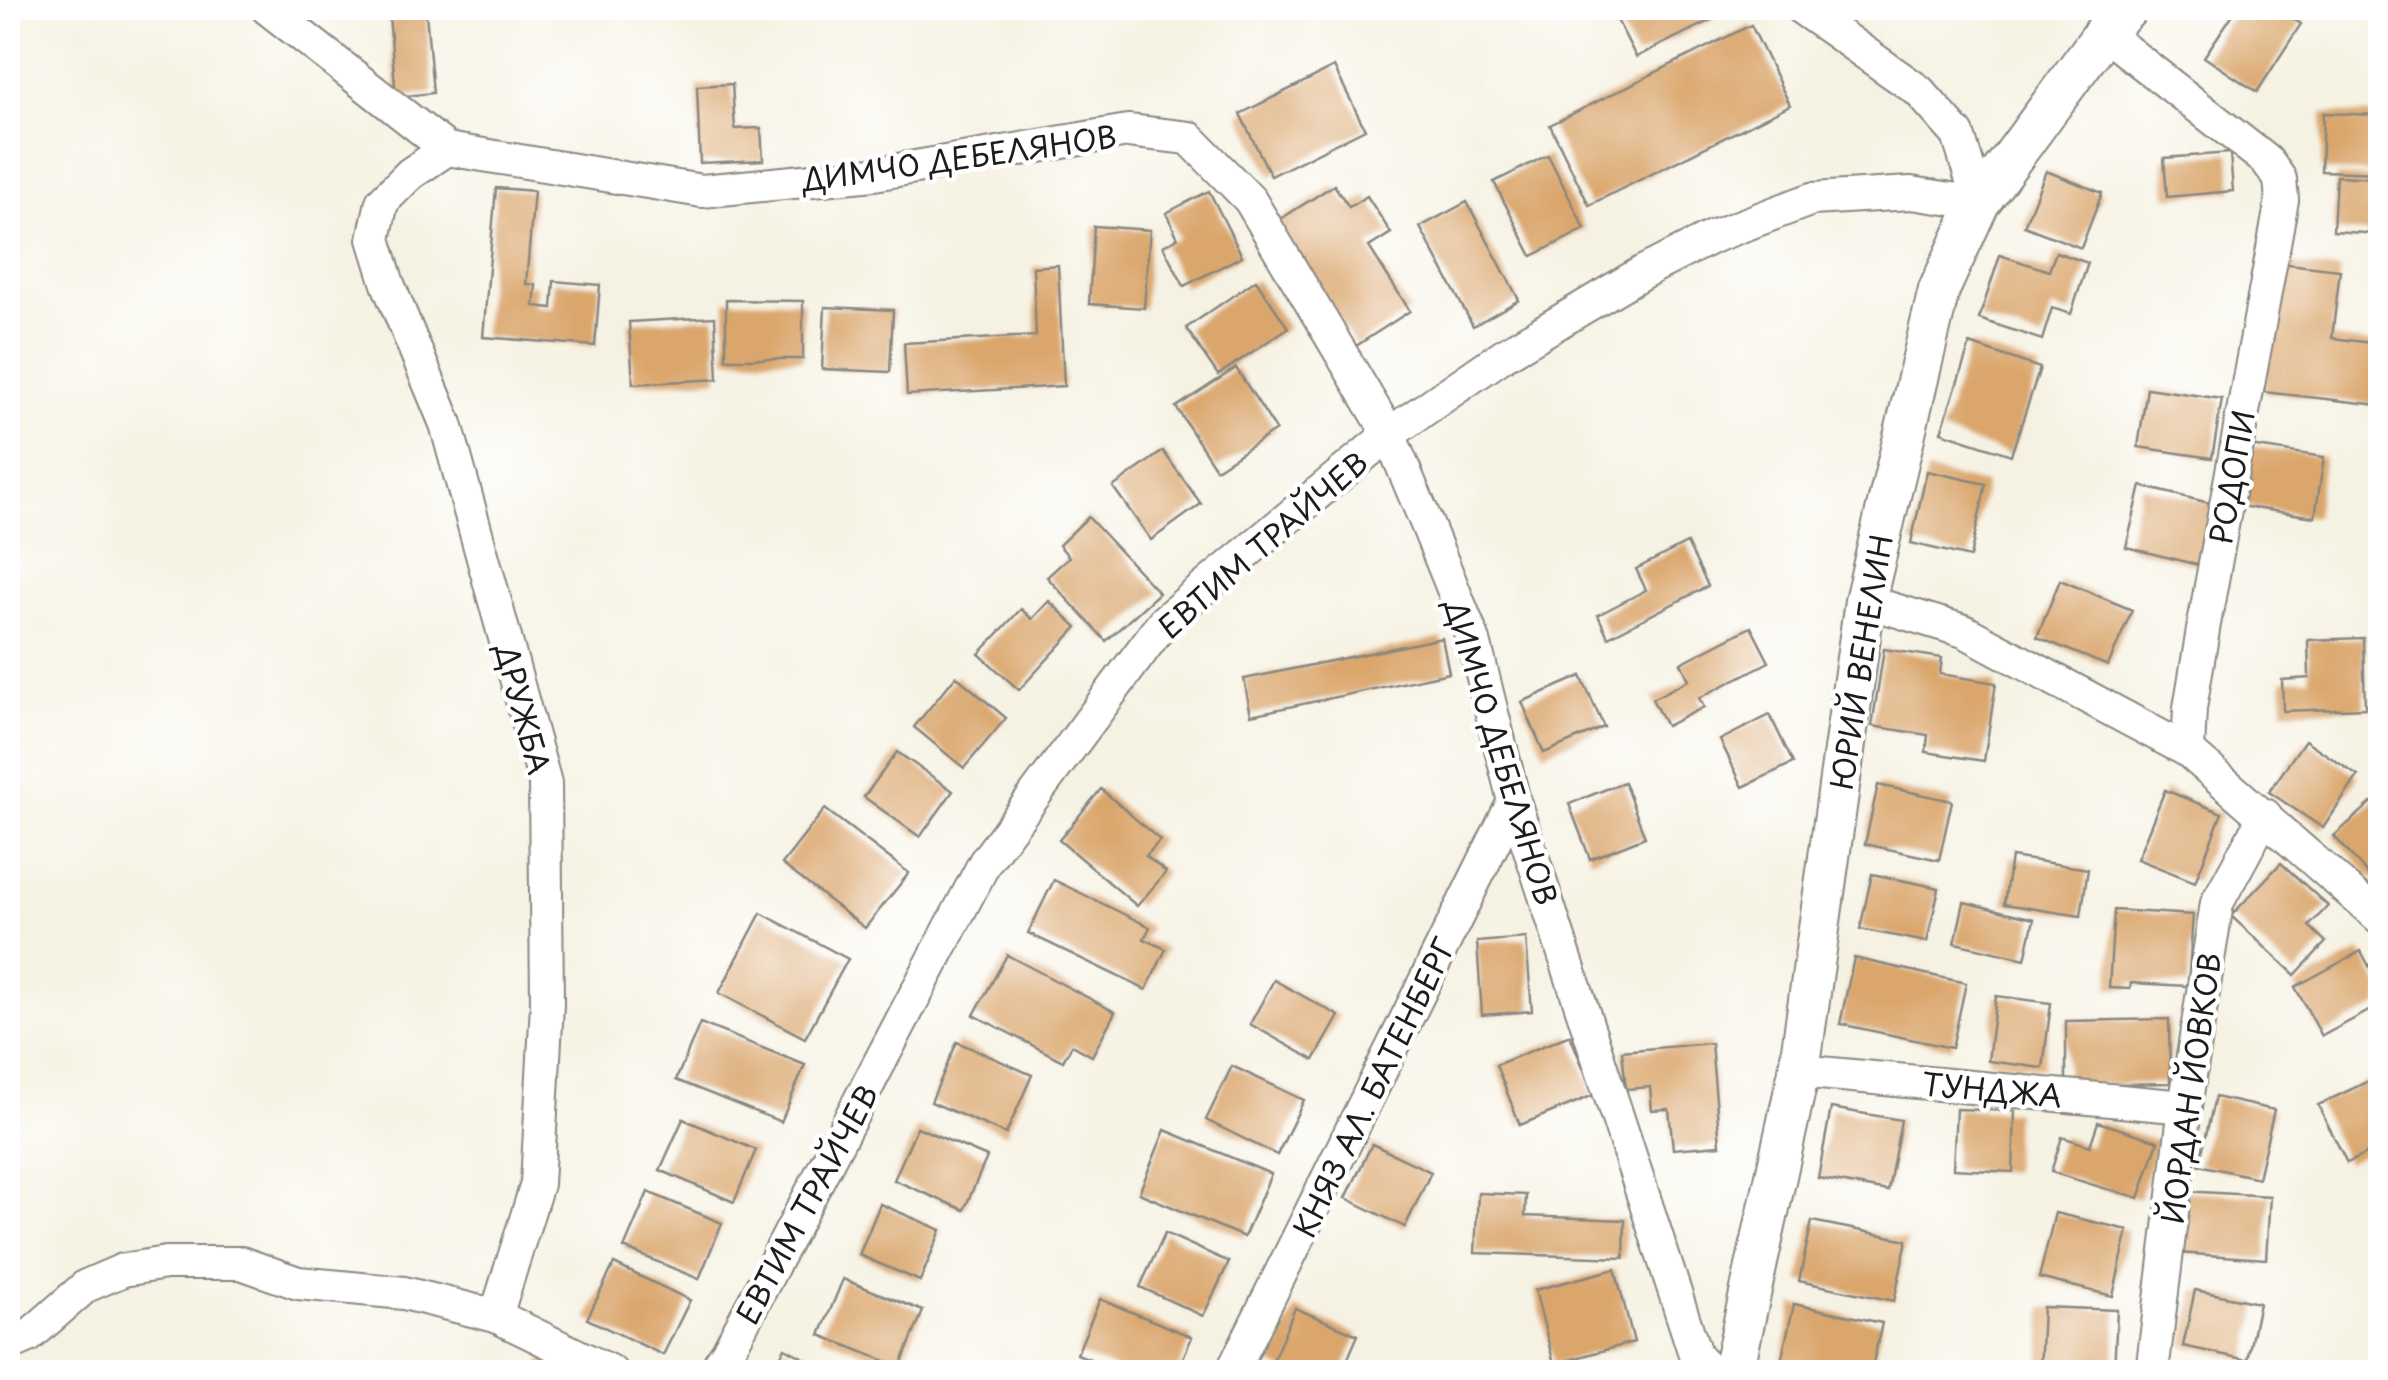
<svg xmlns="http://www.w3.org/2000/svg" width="2388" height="1380" viewBox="0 0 2388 1380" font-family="'Playpen Sans',sans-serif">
<rect width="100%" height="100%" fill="#fff"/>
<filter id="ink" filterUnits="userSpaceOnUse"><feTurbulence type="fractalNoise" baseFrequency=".01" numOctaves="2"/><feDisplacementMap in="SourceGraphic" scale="20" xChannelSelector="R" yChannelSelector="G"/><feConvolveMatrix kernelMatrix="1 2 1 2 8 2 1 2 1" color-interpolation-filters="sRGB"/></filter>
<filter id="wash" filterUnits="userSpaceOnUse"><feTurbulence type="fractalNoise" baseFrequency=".0048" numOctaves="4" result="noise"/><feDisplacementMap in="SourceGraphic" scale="40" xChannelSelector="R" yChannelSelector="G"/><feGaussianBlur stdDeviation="2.25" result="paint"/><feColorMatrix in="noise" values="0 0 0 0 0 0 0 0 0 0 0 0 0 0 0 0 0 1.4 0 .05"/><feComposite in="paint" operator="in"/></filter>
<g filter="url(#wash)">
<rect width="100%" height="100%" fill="#f6f2e3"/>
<g id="blocks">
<!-- building -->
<g fill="#daa66c">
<polygon points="1611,8 1709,8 1715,18 1636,57"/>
<polygon points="2237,8 2276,8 2301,24 2257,92 2204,57"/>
<polygon points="426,12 433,93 396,97 389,15"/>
<polygon points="1751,25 1790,105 1589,205 1550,125"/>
<polygon points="1334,67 1365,129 1271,176 1240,114"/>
<polygon points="732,84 735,129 761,128 763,160 700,163 697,86"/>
<polygon points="2323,113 2380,115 2380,173 2321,171"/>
<polygon points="2230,153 2233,191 2167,197 2164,158"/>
<polygon points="1548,155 1585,229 1532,256 1494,182"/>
<polygon points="2046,171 2102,193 2081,248 2024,226"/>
<polygon points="2336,176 2380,178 2380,234 2333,231"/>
<polygon points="1334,185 1349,207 1367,196 1391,233 1369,247 1410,311 1356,346 1276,222"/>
<polygon points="496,188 534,191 526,284 536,285 534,306 552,308 554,281 600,285 595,346 483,337"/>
<polygon points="1209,191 1242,256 1184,286 1163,246 1178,238 1166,213"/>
<polygon points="1467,202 1519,300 1473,326 1420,227"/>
<polygon points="1094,226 1150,230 1144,308 1089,304"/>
<polygon points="2056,252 2088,263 2071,314 2052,308 2042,340 1979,319 2000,255 2049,271"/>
<polygon points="2279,263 2340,270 2332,338 2380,344 2380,405 2264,392"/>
<polygon points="1058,265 1064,386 907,395 904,343 1036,336 1033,267"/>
<polygon points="1256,280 1288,328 1218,375 1186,328"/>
<polygon points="726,300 803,301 803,359 726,359"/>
<polygon points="825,307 893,310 890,372 822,369"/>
<polygon points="715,317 718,379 633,384 629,322"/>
<polygon points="1970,344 2040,368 2011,455 1941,432"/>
<polygon points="1236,368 1276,430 1216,469 1176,407"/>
<polygon points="2147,388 2222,399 2212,458 2138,447"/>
<polygon points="2249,446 2324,457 2315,517 2240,506"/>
<polygon points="1163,451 1201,504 1151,540 1113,487"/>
<polygon points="1927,471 1986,484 1970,557 1911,543"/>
<polygon points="2141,486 2213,504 2198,565 2126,547"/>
<polygon points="1088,517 1159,593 1106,641 1047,577 1069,557 1059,545"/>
<polygon points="1687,543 1708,586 1608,637 1598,615 1646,590 1636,569"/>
<polygon points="2060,580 2132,610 2108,666 2037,637"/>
<polygon points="1049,601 1077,627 1019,690 979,654 1021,609 1032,619"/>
<polygon points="1751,627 1769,662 1699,698 1704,707 1666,726 1652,699 1689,680 1681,663"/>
<polygon points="1442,638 1449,673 1251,715 1244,679"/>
<polygon points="2363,638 2365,708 2283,711 2282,680 2309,678 2308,640"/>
<polygon points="1884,649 1942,658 1940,674 1996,683 1984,761 1926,752 1928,735 1872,726"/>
<polygon points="956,676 1006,718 964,768 914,727"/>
<polygon points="1581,676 1604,727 1544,753 1522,702"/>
<polygon points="1770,715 1793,763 1743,787 1720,740"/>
<polygon points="2305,740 2358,776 2323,828 2269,792"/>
<polygon points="897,752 953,791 920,837 864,797"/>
<polygon points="1624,782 1645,837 1590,859 1569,804"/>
<polygon points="1878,785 1952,801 1939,860 1865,844"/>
<polygon points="1101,789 1160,840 1146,856 1166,872 1137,906 1059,840"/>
<polygon points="2165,790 2222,813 2195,882 2137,859"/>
<polygon points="2380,795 2380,873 2373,880 2334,836"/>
<polygon points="825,809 909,873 865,928 782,864"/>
<polygon points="2011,857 2088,869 2081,916 2004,904"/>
<polygon points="2281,863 2328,906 2309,926 2326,942 2295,975 2231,916"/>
<polygon points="1872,874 1939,888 1927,942 1860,929"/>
<polygon points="1054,880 1150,927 1144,939 1166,949 1146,990 1028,933"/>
<polygon points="1964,902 2034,919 2025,959 1955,943"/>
<polygon points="2114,910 2193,915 2188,986 2131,983 2130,989 2109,988"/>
<polygon points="761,913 848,959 805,1038 719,993"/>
<polygon points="1526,938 1532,1011 1482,1015 1477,942"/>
<polygon points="2361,951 2380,987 2380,1005 2322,1036 2295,987"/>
<polygon points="1007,955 1115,1012 1092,1056 1072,1045 1063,1061 974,1015"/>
<polygon points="1854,958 1966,983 1952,1048 1840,1024"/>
<polygon points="1274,980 1339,1016 1314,1060 1250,1024"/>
<polygon points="1996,996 2051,1003 2043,1068 1988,1061"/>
<polygon points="2169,1019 2170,1083 2066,1085 2066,1021"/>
<polygon points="700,1023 805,1065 781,1122 676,1080"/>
<polygon points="1570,1035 1594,1095 1520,1125 1496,1065"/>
<polygon points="957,1042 1032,1075 1006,1134 931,1102"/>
<polygon points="1711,1043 1720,1145 1673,1149 1669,1109 1652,1110 1650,1087 1626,1089 1622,1051"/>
<polygon points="1232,1066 1304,1100 1277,1155 1206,1120"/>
<polygon points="2379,1076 2380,1147 2347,1163 2318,1105"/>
<polygon points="2215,1097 2274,1110 2258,1178 2199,1165"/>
<polygon points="1831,1108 1901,1120 1888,1191 1818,1178"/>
<polygon points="1956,1109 2015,1111 2013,1172 1953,1169"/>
<polygon points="683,1119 756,1150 734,1202 660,1170"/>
<polygon points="2098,1122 2158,1141 2139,1199 2051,1172 2062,1137 2090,1146"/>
<polygon points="917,1127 987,1157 964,1210 894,1180"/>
<polygon points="1165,1130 1271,1174 1244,1237 1139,1193"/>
<polygon points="1372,1144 1431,1172 1405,1227 1346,1198"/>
<polygon points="2183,1191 2270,1196 2266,1259 2178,1253"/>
<polygon points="648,1192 722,1223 699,1279 624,1248"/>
<polygon points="1478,1193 1526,1195 1525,1216 1625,1220 1624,1258 1475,1253"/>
<polygon points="880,1204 941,1230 920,1281 859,1255"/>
<polygon points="2055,1213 2128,1230 2113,1296 2039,1278"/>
<polygon points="1812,1221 1907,1240 1894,1301 1799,1281"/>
<polygon points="1165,1233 1229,1262 1203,1316 1140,1287"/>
<polygon points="614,1264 690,1300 663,1355 587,1319"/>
<polygon points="1615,1269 1634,1342 1554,1364 1535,1290"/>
<polygon points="843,1279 923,1311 900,1367 820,1335"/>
<polygon points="2195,1290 2259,1303 2247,1360 2183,1346"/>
<polygon points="1100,1299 1192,1337 1177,1372 1123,1372 1077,1354"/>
<polygon points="1794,1304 1882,1323 1871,1372 1810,1372 1780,1366"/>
<polygon points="2043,1307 2117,1310 2114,1372 2040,1372"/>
<polygon points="1295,1308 1358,1335 1342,1372 1288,1372 1271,1365"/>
<polygon points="785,1348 831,1372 772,1372"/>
<polygon points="546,1353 593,1372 537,1372"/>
</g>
</g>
</g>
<g filter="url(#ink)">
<use href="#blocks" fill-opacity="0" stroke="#898780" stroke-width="2.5"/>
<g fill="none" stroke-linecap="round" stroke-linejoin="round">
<!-- minor casing -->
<g stroke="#898780" stroke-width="36">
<g id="minor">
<polyline points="267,8 447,149 702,191 874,174 1128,131 1189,138 1250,200 1389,434 1426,522 1474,641 1514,801 1696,1357 1711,1372"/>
<polyline points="2104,33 2267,161 2280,179 2282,200 2204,624 2190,708 2188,751"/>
<polyline points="447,149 410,174 382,202 374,239 388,284 446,424 545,783 547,1004 537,1184 496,1316"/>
<polyline points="1865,601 1964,631 2188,751 2380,918"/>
<polyline points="1799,1071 2185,1107"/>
<polyline points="8,1345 29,1336 86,1286 123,1270 166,1263 241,1263 298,1283 404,1293 496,1316 611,1372"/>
<polyline points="714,1372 727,1353 985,862 1164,621 1389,434 1505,354 1643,272 1712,237 1812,199 1911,193 1979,203 1958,135 1919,91 1801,8"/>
<polyline points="1232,1372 1514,801"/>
<polyline points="2152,1372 2185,1107 2217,903 2265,815"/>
</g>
</g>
<!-- tertiary casing -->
<g stroke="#898780" stroke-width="44">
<polyline id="tertiary" points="1733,1372 1799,1071 1865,601 1939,290 1979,203 2104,33 2128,8"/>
</g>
<!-- minor -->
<use href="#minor" stroke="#fff" stroke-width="32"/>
<!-- tertiary -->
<use href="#tertiary" stroke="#fff" stroke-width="40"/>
</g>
</g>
<g text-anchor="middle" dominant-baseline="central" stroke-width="9" stroke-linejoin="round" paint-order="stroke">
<!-- street labels -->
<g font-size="30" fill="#1c1c1c" stroke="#fff">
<text transform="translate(959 157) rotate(-8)">ДИМЧО ДЕБЕЛЯНОВ</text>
<text transform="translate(2231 477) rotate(-80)">РОДОПИ</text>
<text transform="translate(1262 544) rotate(-41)">ЕВТИМ ТРАЙЧЕВ</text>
<text transform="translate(1860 662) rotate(-81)">ЮРИЙ ВЕНЕЛИН</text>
<text transform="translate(524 709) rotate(75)">ДРУЖБА</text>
<text transform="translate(1502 752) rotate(73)">ДИМЧО ДЕБЕЛЯНОВ</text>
<text transform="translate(1373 1087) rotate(-64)">КНЯЗ АЛ. БАТЕНБЕРГ</text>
<text transform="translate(2190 1088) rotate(-82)">ЙОРДАН ЙОВКОВ</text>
<text transform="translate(1992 1089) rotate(5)">ТУНДЖА</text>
<text transform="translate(806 1204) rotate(-62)">ЕВТИМ ТРАЙЧЕВ</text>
</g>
</g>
<!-- margin -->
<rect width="2388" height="1380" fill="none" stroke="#fff" stroke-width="40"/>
</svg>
